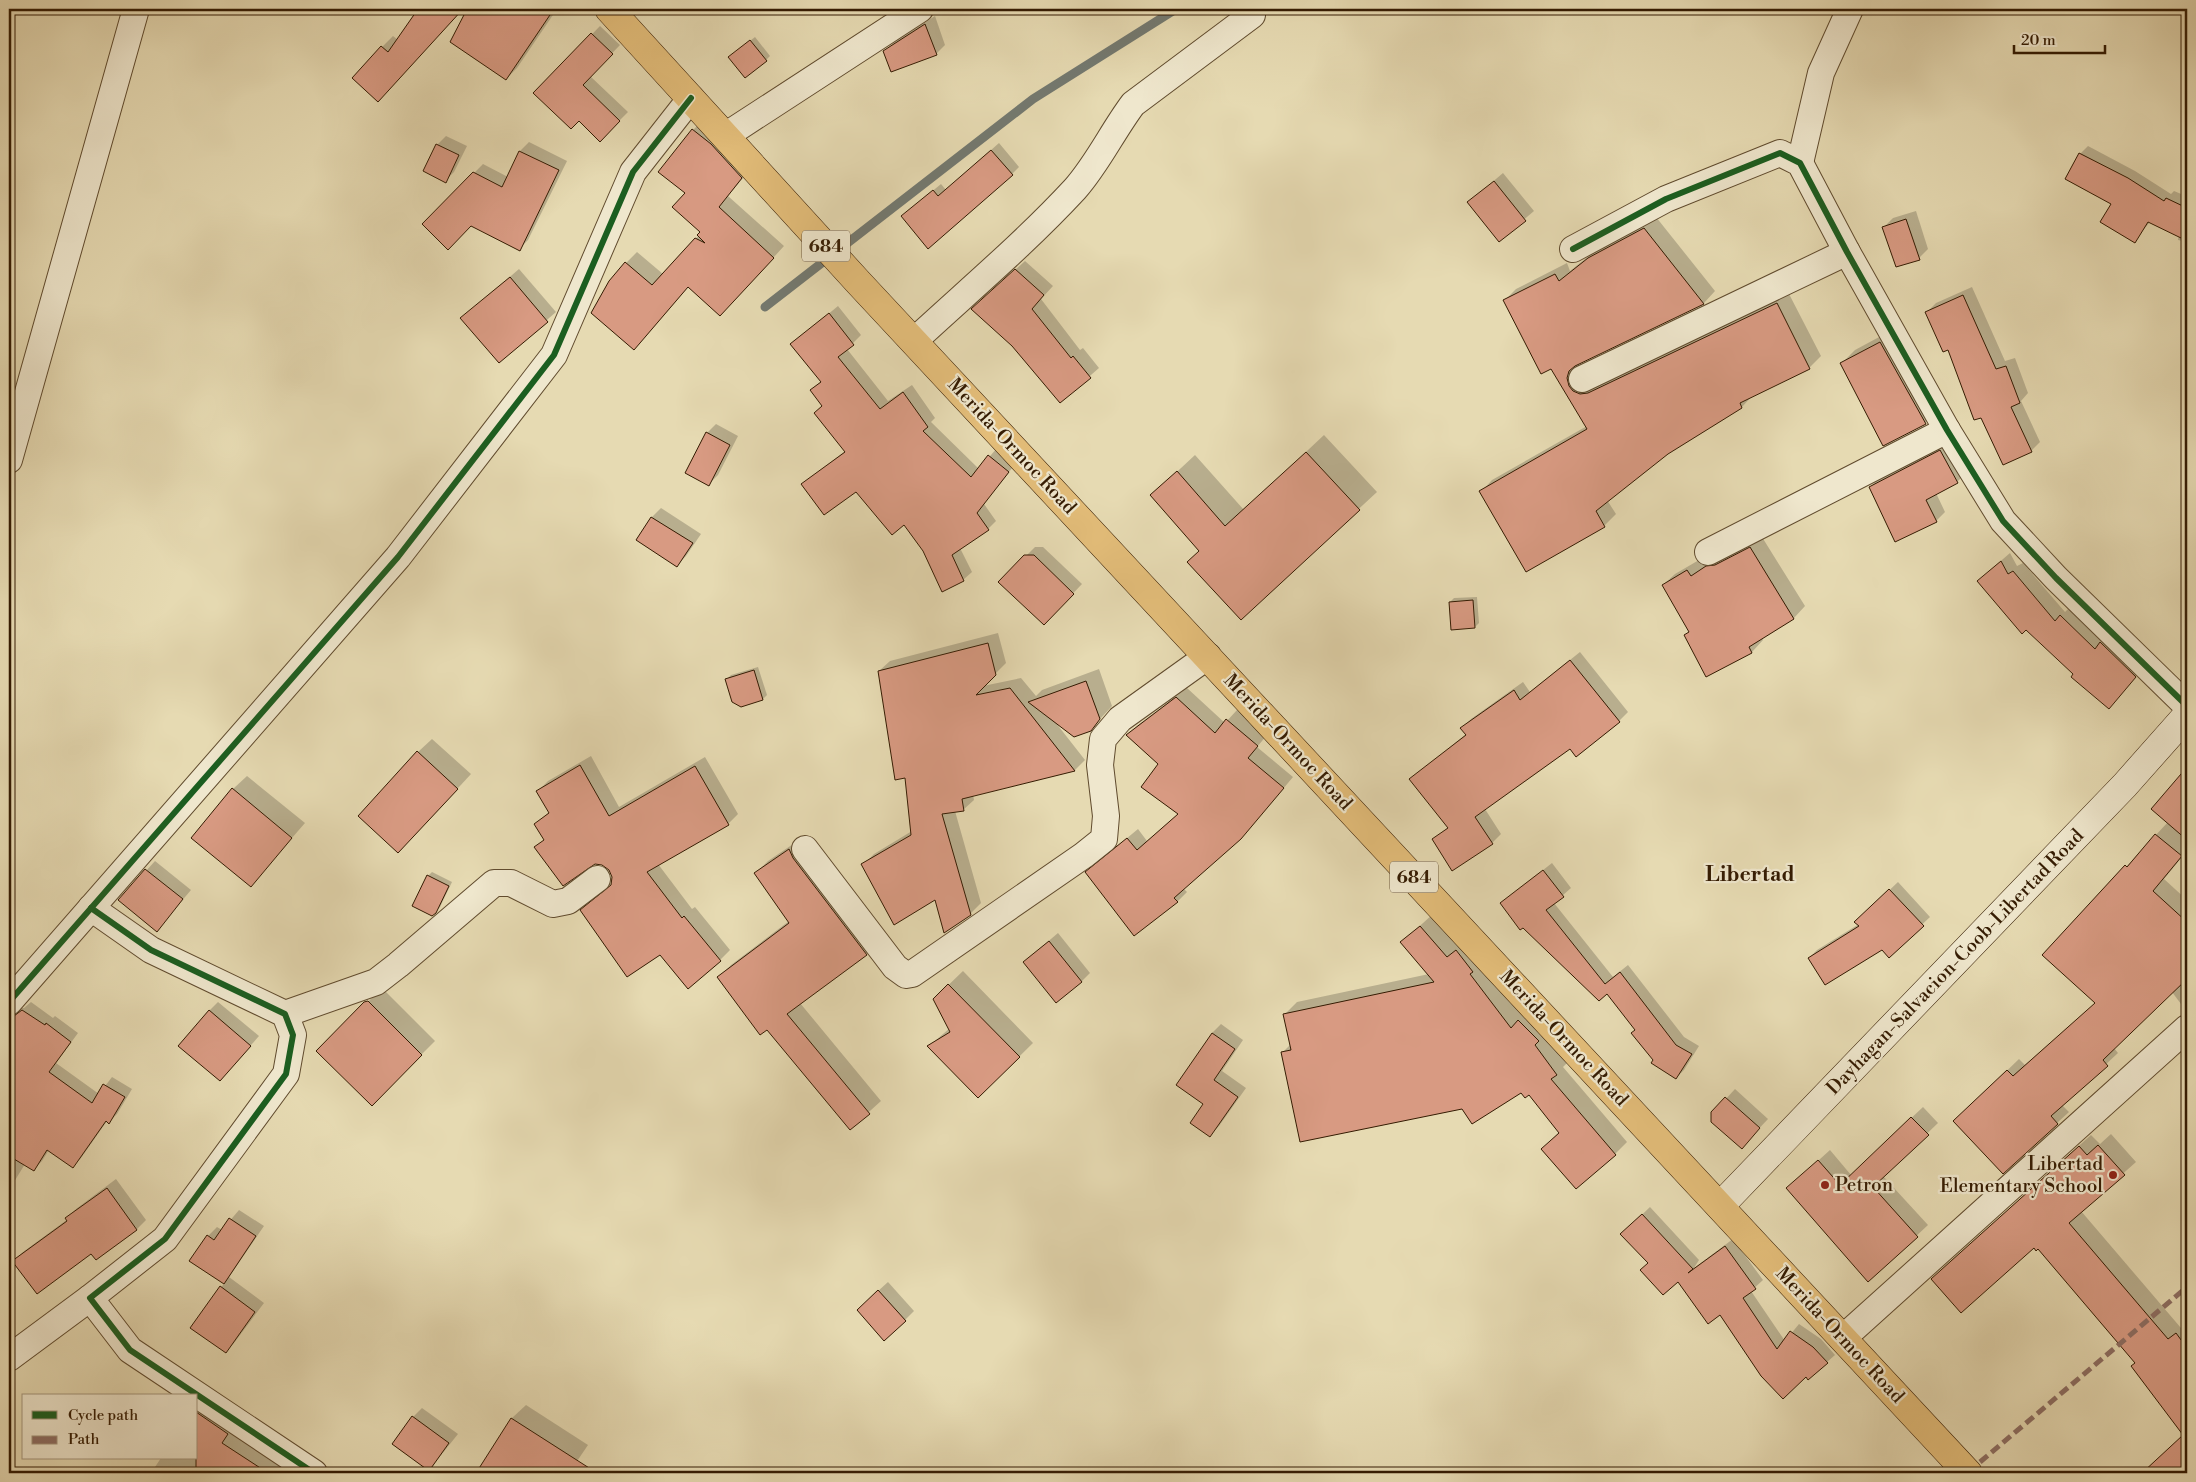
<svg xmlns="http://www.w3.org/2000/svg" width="2196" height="1482" viewBox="0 0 2196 1482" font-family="'Libre Bodoni',serif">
<rect width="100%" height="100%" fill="#e6dab2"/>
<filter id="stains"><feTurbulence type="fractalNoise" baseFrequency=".004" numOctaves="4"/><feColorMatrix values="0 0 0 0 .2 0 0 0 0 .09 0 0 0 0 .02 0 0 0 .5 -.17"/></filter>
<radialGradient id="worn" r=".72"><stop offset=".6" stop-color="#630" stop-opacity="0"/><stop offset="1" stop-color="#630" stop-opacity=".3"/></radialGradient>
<!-- shadow -->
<g fill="#0003">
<polygon points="420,9 462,9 389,89 382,47 393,36 398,40"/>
<polygon points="468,9 557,9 517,68 506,79 452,42"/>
<polygon points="935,16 945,45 936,54 885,51 894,42"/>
<polygon points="600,26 620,45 590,76 628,112 600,140 580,120 535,93"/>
<polygon points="755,37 770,56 766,60 732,55"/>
<polygon points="704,119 752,167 728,196 784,246 731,304 689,286 645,337 626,263 637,252 663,274 702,232 687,192 693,130"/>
<polygon points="446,136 467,146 454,172 445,181 437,145"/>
<polygon points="529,142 567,161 528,240 519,249 471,225 424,224 483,164 508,177 520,151"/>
<polygon points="999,143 1019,167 1012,174 902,216 941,184 946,190"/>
<polygon points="2088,146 2135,171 2171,194 2174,191 2186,196 2187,189 2187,242 2178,240 2179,235 2150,222 2138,236 2113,204 2067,178 2080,154"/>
<polygon points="1503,173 1534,211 1499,241 1469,202"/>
<polygon points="1916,211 1928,249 1919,258 1883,228 1893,218"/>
<polygon points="1656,217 1715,291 1704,303 1579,362 1580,374 1788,292 1821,356 1809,368 1753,395 1742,407 1667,453 1607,500 1616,514 1604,526 1481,492 1492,480 1587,426 1552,367 1505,300 1516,289 1567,263 1570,271 1600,247"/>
<polygon points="1025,261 1053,286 1041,299 1080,350 1083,348 1099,368 1061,401 982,300"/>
<polygon points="519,269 556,312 499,362 462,318"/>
<polygon points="1972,287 2005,361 2015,358 2028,393 2021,401 2040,442 2031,451 2004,463 1949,348 1927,312 1936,303"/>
<polygon points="838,306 861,335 847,349 888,401 912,385 935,418 931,422 979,469 997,448 1016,463 984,504 996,521 988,529 960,548 972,572 963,580 924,551 904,523 856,490 803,484 845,451 823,405 811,390 821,381 792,344"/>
<polygon points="1894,329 1938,409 1925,423 1841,364 1855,350"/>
<polygon points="716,424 738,436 718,475 709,484 707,433"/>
<polygon points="2187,434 2187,444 2182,441"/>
<polygon points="1324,435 1377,492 1241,618 1200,551 1152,495 1195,455 1244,510"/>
<polygon points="1949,442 1966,473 1957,482 1936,493 1945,512 1936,521 1870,487 1879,478"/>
<polygon points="2187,483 2187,494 2183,491"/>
<polygon points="661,508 701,534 686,556 677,565 638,540 652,517"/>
<polygon points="1762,537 1805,606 1794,618 1762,638 1763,640 1752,652 1707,675 1685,635 1690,631 1663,585 1675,574 1699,560 1703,565 1718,555"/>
<polygon points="1035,547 1043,547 1082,584 1044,624 1000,582"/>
<polygon points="2010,553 2017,566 2023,563 2065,612 2070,607 2144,667 2118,698 2075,674 1988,572"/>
<polygon points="1477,597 1479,623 1475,627 1450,602 1454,598"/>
<polygon points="998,633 1006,663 983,686 1021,678 1036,696 1042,690 1099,669 1112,706 1090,730 1056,723 1085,760 1075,770 973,795 974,800 963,810 955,811 981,903 970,914 863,865 874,854 912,831 906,777 879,671 890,661"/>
<polygon points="1580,652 1628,712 1619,721 1570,747 1485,809 1501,834 1492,843 1452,869 1433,840 1448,827 1411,779 1466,734 1462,728 1471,719 1523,682 1530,692"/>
<polygon points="758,667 767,695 763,699 726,680 731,675"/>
<polygon points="1187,688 1225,723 1237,710 1267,735 1257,747 1293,777 1251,827 1183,888 1187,892 1177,902 1097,863 1138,829 1147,841 1179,814 1159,764 1128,735 1138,725"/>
<polygon points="432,739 471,774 412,838 418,752"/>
<polygon points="591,756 619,807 705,757 738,814 728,824 658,864 692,909 695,907 730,950 720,960 660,953 592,900 612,884 613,877 610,870 603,864 536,847 545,839 536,824 550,811 538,791 548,781"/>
<polygon points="2187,770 2187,823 2178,832 2187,840 2187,851 2164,879 2187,900 2187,1012 2172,992 2114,1048 2118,1053 2062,1105 2069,1112 2057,1123 1967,1109 2019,1059 2025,1065 2096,1003 2044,955 2168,822 2180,777"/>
<polygon points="247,776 305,823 251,885 233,789"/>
<polygon points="802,838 878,942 866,954 800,1003 881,1101 850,1129 767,1028 719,977 731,965 789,921 756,873 768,861"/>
<polygon points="155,861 191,890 157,930 120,900"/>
<polygon points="1552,863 1571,888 1554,903 1613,977 1628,965 1684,1037 1699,1046 1684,1070 1676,1078 1655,1060 1637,1030 1607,992 1501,903"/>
<polygon points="432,872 452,882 440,907 432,915 428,876"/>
<polygon points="1898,882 1930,917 1889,956 1882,949 1809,958 1817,950 1859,924 1856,922"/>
<polygon points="1433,914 1569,1061 1563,1067 1627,1142 1615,1154 1543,1149 1559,1132 1529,1093 1521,1091 1463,1108 1283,1052 1291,1044 1285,1014 1297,1002 1429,974 1402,942"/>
<polygon points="1058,933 1090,973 1081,982 1024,962"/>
<polygon points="963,971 1033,1043 978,1097 929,1046 950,1028 934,999"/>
<polygon points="382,988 435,1041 372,1104 318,1051"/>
<polygon points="31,1002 53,1018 55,1016 78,1033 56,1063 99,1094 112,1077 132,1089 117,1114 109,1122 107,1121 81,1158 73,1166 49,1150 42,1161 34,1169 25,1164 9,1190 9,1013 14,1008 24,1008"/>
<polygon points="218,1002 259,1036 229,1070 209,1011"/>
<polygon points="1221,1024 1243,1040 1222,1071 1246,1088 1219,1126 1210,1135 1212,1033"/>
<polygon points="1735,1089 1768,1119 1750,1138 1713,1113"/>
<polygon points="1923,1107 1938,1123 1883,1176 1928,1225 1868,1281 1799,1178 1830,1150 1851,1175"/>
<polygon points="2111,1134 2136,1162 2081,1211 2181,1328 2187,1323 2187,1439 2133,1366 2136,1363 2038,1248 2034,1246 1944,1267 2091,1135 2100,1144"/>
<polygon points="116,1179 146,1220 137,1229 96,1258 92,1252 14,1261 23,1252 68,1219 67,1218 76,1209"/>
<polygon points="1650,1207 1699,1260 1694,1268 1733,1239 1763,1280 1751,1291 1785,1341 1799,1324 1821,1339 1835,1355 1809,1378 1678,1280 1649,1263 1622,1234"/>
<polygon points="239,1210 264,1226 229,1277 264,1303 234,1343 225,1352 221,1287 225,1283 191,1260 208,1236 217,1227 222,1230"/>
<polygon points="888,1282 914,1311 905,1320 867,1301"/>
<polygon points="196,1401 296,1473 151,1473 161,1458 196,1458"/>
<polygon points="526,1405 588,1445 569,1473 490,1473 481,1467 512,1418"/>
<polygon points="422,1408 458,1434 429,1470 413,1417"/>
<polygon points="2172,1446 2187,1463 2187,1473 2143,1473"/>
</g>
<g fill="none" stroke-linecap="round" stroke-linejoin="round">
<!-- stream -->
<polyline stroke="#737970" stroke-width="9" points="765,307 1033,99 1176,9"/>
</g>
<!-- building -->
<g fill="#d89a82" stroke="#341b02">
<polygon points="418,9 463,9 378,102 352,78 381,46 388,52"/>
<polygon points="467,9 554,9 506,80 450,42"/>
<polygon points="925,24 937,55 891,72 883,51"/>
<polygon points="591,33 613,54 583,85 620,121 600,142 579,121 571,129 533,93"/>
<polygon points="750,40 767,61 745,78 728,57"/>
<polygon points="692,129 711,144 742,178 719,207 774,258 720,316 688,287 634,350 591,313 609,281 625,262 652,285 695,238 705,243 697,235 700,232 672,207 685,193 658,172"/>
<polygon points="436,144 459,155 446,183 423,171"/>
<polygon points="991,150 1013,175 928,249 901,216 933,190 938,196"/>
<polygon points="519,151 559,170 520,251 471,226 448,250 422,224 473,172 502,187"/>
<polygon points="2079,153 2128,178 2164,201 2166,198 2187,208 2187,225 2181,238 2148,222 2135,243 2100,222 2111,204 2065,179"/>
<polygon points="1494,181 1526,221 1499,242 1467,202"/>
<polygon points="1906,219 1920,260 1896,267 1882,227"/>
<polygon points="1644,228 1704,304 1575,366 1569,371 1567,378 1569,386 1573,391 1580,394 1588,393 1777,303 1810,369 1740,403 1742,408 1668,454 1596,511 1605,527 1526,572 1479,491 1587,429 1551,369 1541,374 1503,300 1555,274 1559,281 1588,258"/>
<polygon points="1015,269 1044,295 1032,309 1071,358 1073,356 1091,378 1060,403 1012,346 971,309"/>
<polygon points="510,277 548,322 499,363 460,318"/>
<polygon points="1963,295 1996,369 2006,366 2020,403 2011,407 2032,452 2003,465 1981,418 1974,420 1948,350 1943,352 1925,312"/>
<polygon points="829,313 854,345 838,357 880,409 903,392 928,427 923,431 971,477 988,455 1009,472 977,513 989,530 952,555 964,581 942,592 923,551 904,525 892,535 856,492 824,515 801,484 845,452 814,413 822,406 810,390 821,382 790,344"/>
<polygon points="1880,342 1926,424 1883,446 1840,363"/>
<polygon points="706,432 730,445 709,486 685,473"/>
<polygon points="1940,450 1958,483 1926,500 1937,522 1895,542 1869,487"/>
<polygon points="1306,452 1360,510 1241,620 1187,562 1199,551 1150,495 1177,471 1225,526"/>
<polygon points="651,517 693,543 677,567 636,540"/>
<polygon points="1750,547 1794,619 1749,647 1752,653 1706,677 1684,635 1689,632 1662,585 1687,570 1691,576 1706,566 1715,565"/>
<polygon points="1024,555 1034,555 1074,594 1044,625 998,582"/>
<polygon points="2001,561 2008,574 2013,571 2055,621 2060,615 2095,649 2100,642 2136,677 2109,709 2071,677 2073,674 2026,630 2022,634 1977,581"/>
<polygon points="1473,600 1475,628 1451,630 1449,602"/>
<polygon points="988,643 996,675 976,695 1010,688 1075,771 962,799 964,811 942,814 971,915 944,933 935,900 894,925 861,864 911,835 905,778 895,780 878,671"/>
<polygon points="1570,660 1620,722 1576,757 1570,749 1475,817 1493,844 1452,871 1432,839 1448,828 1409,779 1466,735 1460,728 1514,690 1520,700"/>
<polygon points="754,670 763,700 741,707 732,702 725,679"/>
<polygon points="1086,681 1100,719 1091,731 1074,737 1028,702"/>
<polygon points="1176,697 1215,733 1226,719 1258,746 1248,758 1284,788 1241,839 1174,898 1178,902 1134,936 1085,872 1127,838 1137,850 1178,814 1141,787 1158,764 1126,735"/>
<polygon points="417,751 458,789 398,853 358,816"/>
<polygon points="580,765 609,816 695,766 729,825 647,872 682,918 684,916 721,961 688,989 660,955 627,977 580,910 611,885 612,877 609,870 602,865 595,864 563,886 534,847 544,840 534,824 549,813 536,791"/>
<polygon points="2187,767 2187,840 2151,809"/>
<polygon points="232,788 292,838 251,887 191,838"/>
<polygon points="2155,834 2182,856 2153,891 2187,922 2187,979 2103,1060 2108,1066 2051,1116 2058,1124 2003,1174 1953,1121 2007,1070 2013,1076 2095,1003 2042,955 2125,865 2127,867"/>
<polygon points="789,849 793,858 867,955 787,1014 870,1114 850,1130 767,1030 760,1035 717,977 789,923 754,873"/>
<polygon points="145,869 183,899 157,932 118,900"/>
<polygon points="1543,870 1564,897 1546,910 1605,984 1620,972 1676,1045 1692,1054 1676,1079 1651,1063 1653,1060 1631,1033 1635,1030 1607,994 1599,1001 1523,928 1520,930 1500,903"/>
<polygon points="427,875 449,886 436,913 432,916 412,906"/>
<polygon points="1889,889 1924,926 1889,958 1882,950 1825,985 1808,958 1859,926 1854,922"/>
<polygon points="1420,926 1447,957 1456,950 1473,972 1470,974 1511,1028 1518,1020 1539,1041 1535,1045 1557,1075 1551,1079 1616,1155 1576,1189 1541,1149 1559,1133 1529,1095 1525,1098 1521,1093 1472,1124 1462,1109 1300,1142 1281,1052 1291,1050 1283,1014 1434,982 1400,942"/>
<polygon points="1049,941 1082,982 1056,1003 1023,962"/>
<polygon points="948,984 1020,1057 978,1098 927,1046 950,1032 933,999"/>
<polygon points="368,1001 422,1055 372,1106 316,1051 364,1002"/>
<polygon points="22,1010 45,1025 46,1023 71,1042 49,1072 92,1103 103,1084 125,1097 109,1124 106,1121 73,1168 47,1150 34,1171 9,1156 9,1017 14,1016"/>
<polygon points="209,1010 251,1046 220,1081 178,1046"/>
<polygon points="1212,1033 1235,1049 1214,1080 1238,1097 1210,1137 1190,1123 1203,1104 1176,1085"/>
<polygon points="1725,1097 1760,1128 1742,1149 1711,1122 1711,1112"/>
<polygon points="1911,1117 1929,1135 1873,1187 1918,1237 1868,1282 1786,1188 1818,1160 1840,1185"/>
<polygon points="2098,1145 2125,1175 2069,1223 2168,1339 2176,1333 2187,1348 2187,1473 2142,1473 2183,1435 2131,1366 2135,1363 2038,1249 2036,1251 2034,1248 1961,1313 1931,1279 2079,1146 2087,1155"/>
<polygon points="107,1188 137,1230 96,1260 91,1254 37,1294 12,1261 67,1221 65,1218"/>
<polygon points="1642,1214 1693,1269 1688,1273 1725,1246 1756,1289 1743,1298 1777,1349 1790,1331 1813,1347 1828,1363 1808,1380 1806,1377 1783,1399 1761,1376 1720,1315 1708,1324 1678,1282 1663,1295 1640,1270 1648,1263 1620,1234"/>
<polygon points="229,1218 256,1236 224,1284 189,1261 207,1235 214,1240"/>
<polygon points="220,1286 255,1312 226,1353 190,1328"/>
<polygon points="878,1290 906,1321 884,1341 857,1310"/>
<polygon points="196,1412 228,1434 222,1443 268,1473 196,1473"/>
<polygon points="412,1416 449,1443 429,1471 392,1444"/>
<polygon points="511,1418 597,1473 476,1473"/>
</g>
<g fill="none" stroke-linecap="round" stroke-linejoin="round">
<!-- street casing -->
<g stroke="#604b2e" stroke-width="28">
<g id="street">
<polyline points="725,136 920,9"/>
<polyline points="1800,163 1821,73 1850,9"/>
<polyline points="1573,249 1666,199 1780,153 1800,163 1847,252 1947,430 2003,521 2056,578 2187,706"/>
<path d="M914,341C968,291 1025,243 1075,189C1098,163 1112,132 1133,104L1252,15"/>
<polyline points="1582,379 1847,252"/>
<polyline points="9,460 136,9"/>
<polyline points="1708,552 1947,430"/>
<polyline points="805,849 895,967 906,975 912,974 1084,855 1104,839 1106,816 1100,765 1103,739 1120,719 1208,656"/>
<polyline points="91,908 151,950 285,1014 293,1035 286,1074 165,1239 90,1298 130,1350 314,1473"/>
<polyline points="9,1002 398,557 554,355 633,172 691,98"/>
<polyline points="285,1014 376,982 398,965 494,883 511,883 553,904 568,901 597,879"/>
<polyline points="1843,1338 2187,1028"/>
<polyline points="9,1358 90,1298"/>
</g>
</g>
<!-- secondary casing -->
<g stroke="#341b02" stroke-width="29">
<polyline id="secondary" points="1720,1206 2125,785 2187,715"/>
</g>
<!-- highway casing -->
<g stroke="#341b02" stroke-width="29">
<polyline id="highway" points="609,9 859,283 1968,1473"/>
</g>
<!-- street -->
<use href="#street" stroke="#efe7cd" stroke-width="26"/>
<!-- secondary -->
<use href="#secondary" stroke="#efe7cd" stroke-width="28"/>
<!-- highway -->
<use href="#highway" stroke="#e3bd79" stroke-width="28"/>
<!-- quiet -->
<polyline stroke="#8d6e63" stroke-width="5" stroke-dasharray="10 5" stroke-linecap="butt" points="1980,1462 2187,1287"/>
<!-- cycleway casing -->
<g stroke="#efe7cd" stroke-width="9">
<g id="cycleway">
<polyline points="1573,249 1666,199 1780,153 1800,163 1847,252 1947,430 2003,521 2056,578 2187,706"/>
<polyline points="91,908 151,950 285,1014 293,1035 286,1074 165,1239 90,1298 130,1350 314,1473"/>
<polyline points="9,1002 398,557 554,355 633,172 691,98"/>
</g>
</g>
<!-- cycleway -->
<use href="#cycleway" stroke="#1b5e20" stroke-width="6"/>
</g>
<!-- markers -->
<g fill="#8f2418" stroke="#efe7cd" stroke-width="2">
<circle cx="2113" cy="1175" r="5"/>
<circle cx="1825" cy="1185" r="5"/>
</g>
<g text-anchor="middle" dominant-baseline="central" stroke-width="4.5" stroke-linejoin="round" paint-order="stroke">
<!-- shield labels -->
<g fill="#efe7cd" stroke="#6c583f" stroke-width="1">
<rect x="802" y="230.5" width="48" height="31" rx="4"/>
<rect x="1390" y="861.5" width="48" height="31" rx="4"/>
</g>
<g font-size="18" font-weight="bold" fill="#341b02">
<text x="826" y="246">684</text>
<text x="1414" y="877">684</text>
</g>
<!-- street labels -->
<g font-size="19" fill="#341b02" stroke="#efe7cd">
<text transform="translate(1012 446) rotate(47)">Merida-Ormoc Road</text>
<text transform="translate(1288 742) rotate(47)">Merida-Ormoc Road</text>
<text transform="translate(1955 962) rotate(-46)">Dayhagan-Salvacion-Coob-Libertad Road</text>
<text transform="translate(1564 1038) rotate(47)">Merida-Ormoc Road</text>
<text transform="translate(1840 1335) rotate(47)">Merida-Ormoc Road</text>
</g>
<!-- poi labels -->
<g font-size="19" fill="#341b02" stroke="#efe7cd" text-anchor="end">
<text x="2103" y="1164">Libertad<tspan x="2103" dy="22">Elementary School</tspan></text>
<text x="1835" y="1185" text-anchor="start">Petron</text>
</g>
<!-- quarter labels -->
<g font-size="21" font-weight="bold" fill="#341b02" stroke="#efe7cd">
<text x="1750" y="875">Libertad</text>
</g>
</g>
<!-- margin -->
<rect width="2196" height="1482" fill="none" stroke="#e6dab2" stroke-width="30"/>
<rect x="10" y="10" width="2176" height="1462" fill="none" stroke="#341b02" stroke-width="2.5"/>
<rect x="15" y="15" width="2166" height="1452" fill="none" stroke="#341b02"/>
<!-- legend -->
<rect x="22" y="1394" width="175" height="65" fill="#efe7cd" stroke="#a4957c"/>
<rect x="32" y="1411" width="25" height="8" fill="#1b5e20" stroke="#a4957c"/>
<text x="68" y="1420" font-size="15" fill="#341b02">Cycle path</text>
<rect x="32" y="1436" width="25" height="8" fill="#8d6e63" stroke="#a4957c"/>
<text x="68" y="1444" font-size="15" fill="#341b02">Path</text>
<!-- scale -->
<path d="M2014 45v8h91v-8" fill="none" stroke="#341b02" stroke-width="2.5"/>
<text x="2021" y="45" font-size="15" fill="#341b02" stroke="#efe7cd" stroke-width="4" paint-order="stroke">20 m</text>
<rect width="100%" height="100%" filter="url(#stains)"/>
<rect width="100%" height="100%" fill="url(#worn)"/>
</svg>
